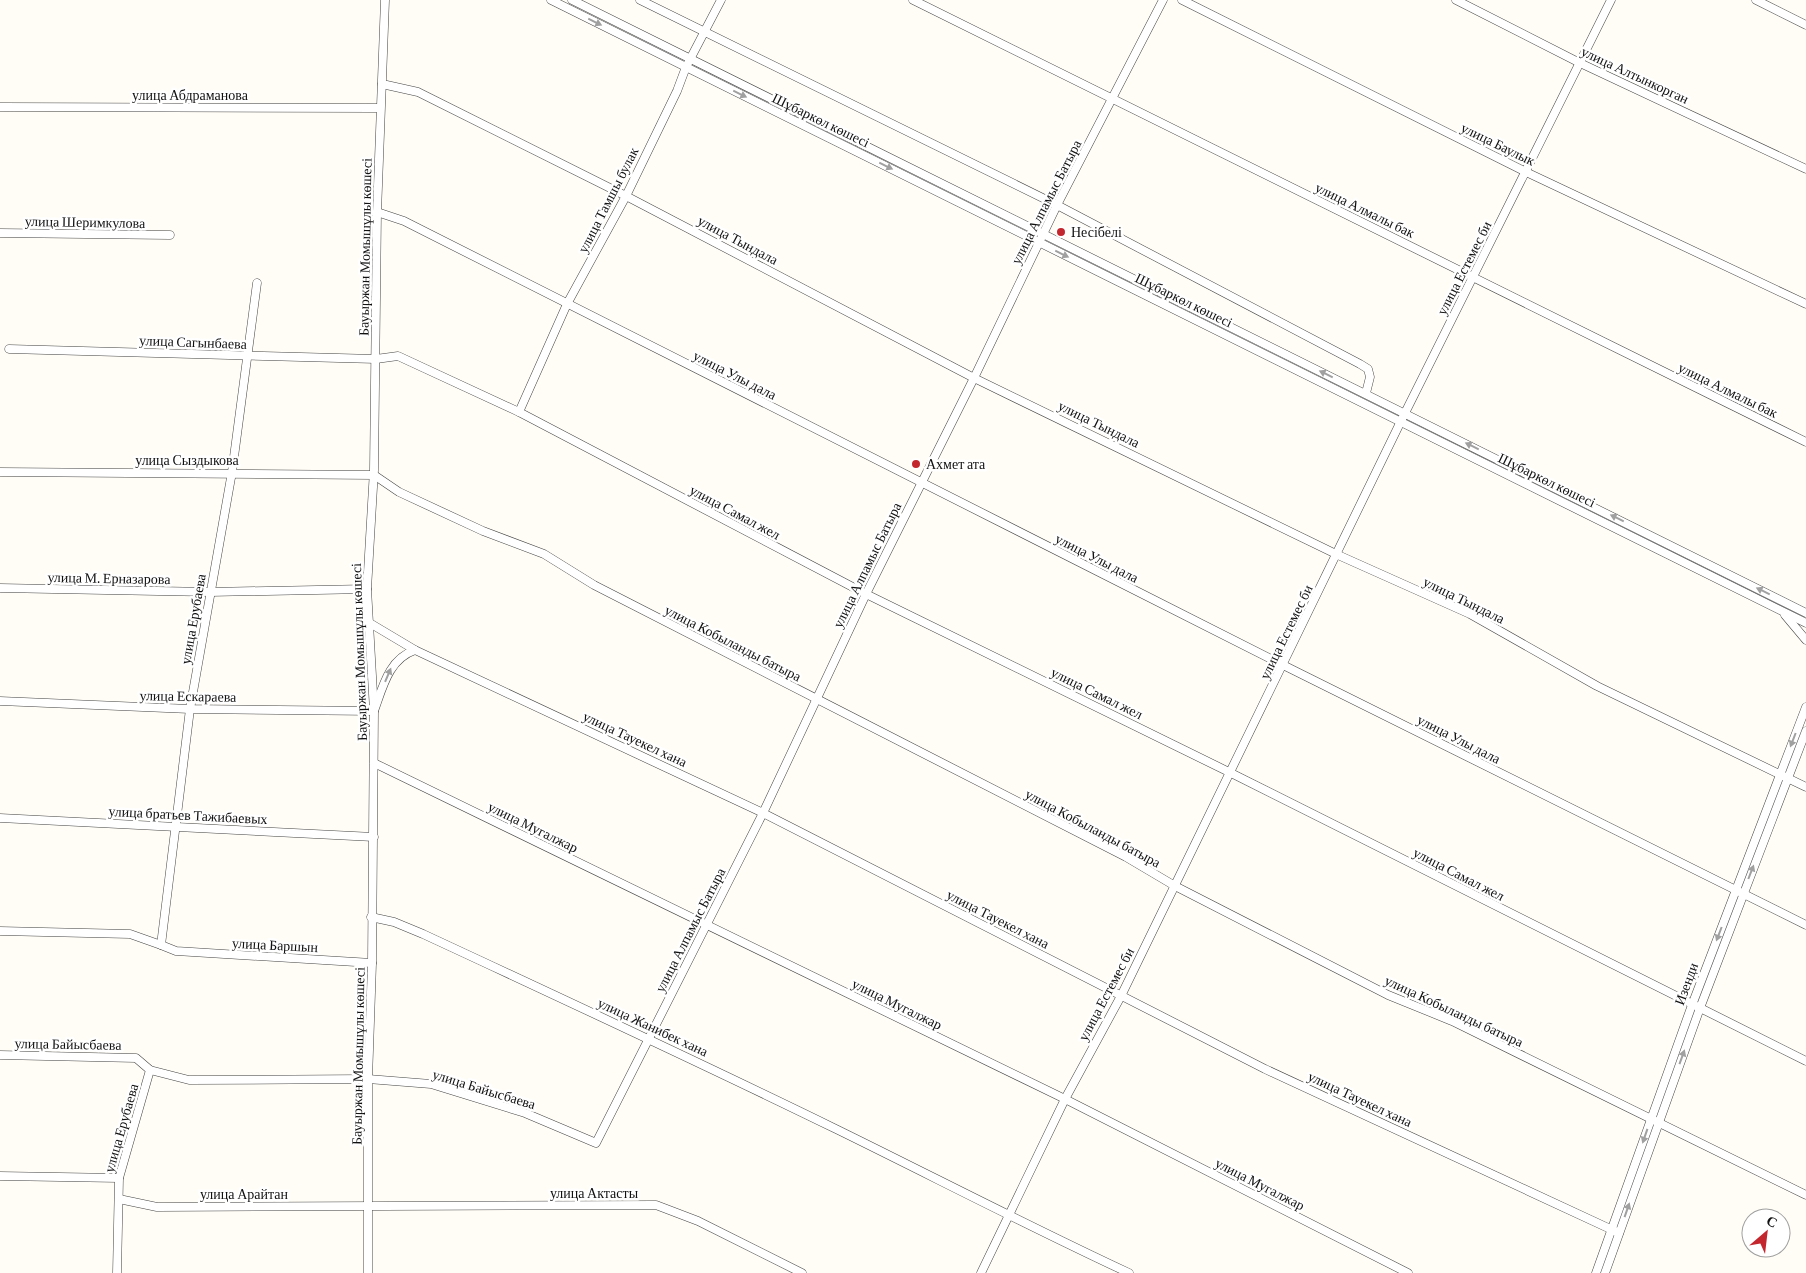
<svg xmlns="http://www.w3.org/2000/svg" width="1806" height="1273" viewBox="0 0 1806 1273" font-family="'Crimson Pro',serif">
<rect width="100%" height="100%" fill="#fffdf5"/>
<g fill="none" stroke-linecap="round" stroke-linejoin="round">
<!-- minor casing -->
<g stroke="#444" stroke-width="9">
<g id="minor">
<polyline points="551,0 1806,623"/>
<polyline points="572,0 1806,613"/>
<polyline points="640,0 1057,205 1360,364 1368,369 1370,377 1366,393"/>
<polyline points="913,0 1806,442"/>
<polyline points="1182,0 1526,172 1806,304"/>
<polyline points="1456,0 1580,63 1806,169"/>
<polyline points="1756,0 1806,25"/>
<polyline points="382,84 418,92 626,196 974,378 1338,555 1470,614 1597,686 1806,787"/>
<polyline points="0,107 380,108"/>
<polyline points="377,212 404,221 1283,665 1806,925"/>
<polyline points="0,233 170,235"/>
<polyline points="257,283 232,472 190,709 161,945 176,951 372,963"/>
<polyline points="9,349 376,359 398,356 519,412 866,594 1231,773 1806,1061"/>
<polyline points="519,412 567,304 626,196 677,91 686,67 721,0"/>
<polyline points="0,472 374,475 399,492 483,531 544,554 594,585 1126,857 1175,886 1388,995 1452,1021 1806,1195"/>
<polyline points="0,588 210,592 367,589"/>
<polyline points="1785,615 1806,640"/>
<polyline points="368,622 415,650 763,813 1265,1069 1619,1233"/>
<path d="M0,701L190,709L374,711C383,686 389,659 415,650"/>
<polyline points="374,763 1065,1099 1408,1273"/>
<polyline points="0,818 374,837"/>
<path d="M371,917L394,922L423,934C561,998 699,1062 836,1129C934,1177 1030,1227 1129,1273"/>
<polyline points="0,931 130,934 161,945"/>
<polyline points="0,1055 136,1058 150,1070 119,1178 117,1273"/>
<polyline points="150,1070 189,1080 368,1079 431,1084 525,1113 596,1143 763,813 866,594 974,378 1057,205 1163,0"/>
<polyline points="0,1176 119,1178"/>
<polyline points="119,1199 157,1207 656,1205 698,1221 802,1273"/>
<polyline points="368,1273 368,1079 372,963 374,711 367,589 374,470 377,212 385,0"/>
<polyline points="981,1273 1065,1099 1121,996 1401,421 1611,0"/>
<polyline points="1596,1273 1692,1005 1806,707"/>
<polyline points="1605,1273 1700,1008 1806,731"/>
</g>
</g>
<!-- minor -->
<use href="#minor" stroke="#fff" stroke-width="8"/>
</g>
<!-- one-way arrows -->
<defs><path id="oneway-solid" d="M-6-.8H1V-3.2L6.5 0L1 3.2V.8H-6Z" transform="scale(1.25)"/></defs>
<g fill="#a0a0a0">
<use href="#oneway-solid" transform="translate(595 22) rotate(26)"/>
<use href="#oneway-solid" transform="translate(740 94) rotate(26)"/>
<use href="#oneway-solid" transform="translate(886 166) rotate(26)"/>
<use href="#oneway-solid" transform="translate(1062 254) rotate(26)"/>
<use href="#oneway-solid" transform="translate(1326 374) rotate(-154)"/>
<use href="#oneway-solid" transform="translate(1472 446) rotate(-154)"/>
<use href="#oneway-solid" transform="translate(1617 518) rotate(-154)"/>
<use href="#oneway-solid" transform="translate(1763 591) rotate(-154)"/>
<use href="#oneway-solid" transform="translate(388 675) rotate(-67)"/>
<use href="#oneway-solid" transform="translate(1793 740) rotate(111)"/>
<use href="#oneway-solid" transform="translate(1751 872) rotate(-69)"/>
<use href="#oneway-solid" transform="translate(1719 934) rotate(111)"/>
<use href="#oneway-solid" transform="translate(1682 1057) rotate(-70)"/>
<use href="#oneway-solid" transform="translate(1645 1136) rotate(109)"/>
<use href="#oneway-solid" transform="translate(1627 1210) rotate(-71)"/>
</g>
<!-- markers -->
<g fill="#c4262e" stroke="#fff" stroke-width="2">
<circle cx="1061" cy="232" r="5"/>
<circle cx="916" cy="464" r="5"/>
</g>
<g text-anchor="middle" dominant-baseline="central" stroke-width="5" stroke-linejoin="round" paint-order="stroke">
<!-- street labels -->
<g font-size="14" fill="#111" stroke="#fff">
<text transform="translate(1635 75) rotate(25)">улица Алтынкорган</text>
<text x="190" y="95">улица Абдраманова</text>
<text transform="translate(821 120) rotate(26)">Шұбаркөл көшесі</text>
<text transform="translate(1498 144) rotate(26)">улица Баулык</text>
<text transform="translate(608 200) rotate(-63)">улица Тамшы булак</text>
<text transform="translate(1046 202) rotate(-63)">улица Алпамыс Батыра</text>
<text transform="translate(1365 210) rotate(26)">улица Алмалы бак</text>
<text transform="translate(85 222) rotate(1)">улица Шеримкулова</text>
<text transform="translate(738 240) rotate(28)">улица Тындала</text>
<text transform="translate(365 247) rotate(-89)">Бауыржан Момышұлы көшесі</text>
<text transform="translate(1464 268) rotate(-63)">улица Естемес би</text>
<text transform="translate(1184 300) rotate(26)">Шұбаркөл көшесі</text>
<text transform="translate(193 342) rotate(2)">улица Сагынбаева</text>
<text transform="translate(735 375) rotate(27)">улица Улы дала</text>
<text transform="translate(1728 390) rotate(26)">улица Алмалы бак</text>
<text transform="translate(1099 424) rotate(26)">улица Тындала</text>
<text x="187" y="460">улица Сыздыкова</text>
<text transform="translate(1547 480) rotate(26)">Шұбаркөл көшесі</text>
<text transform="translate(735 512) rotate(28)">улица Самал жел</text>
<text transform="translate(1097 558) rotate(27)">улица Улы дала</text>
<text transform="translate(867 565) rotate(-64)">улица Алпамыс Батыра</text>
<text transform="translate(109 578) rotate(1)">улица М. Ерназарова</text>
<text transform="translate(1464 600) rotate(26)">улица Тындала</text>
<text transform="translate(193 619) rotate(-80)">улица Ерубаева</text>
<text transform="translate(1286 632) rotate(-64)">улица Естемес би</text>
<text transform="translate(733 643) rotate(27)">улица Кобыланды батыра</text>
<text transform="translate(359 652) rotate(-92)">Бауыржан Момышұлы көшесі</text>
<text transform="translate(1097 693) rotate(26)">улица Самал жел</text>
<text transform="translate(188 696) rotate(1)">улица Ескараева</text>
<text transform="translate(635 739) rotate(25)">улица Тауекел хана</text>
<text transform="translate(1459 739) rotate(27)">улица Улы дала</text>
<text transform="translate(188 815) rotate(3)">улица братьев Тажибаевых</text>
<text transform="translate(533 827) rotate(26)">улица Мугалжар</text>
<text transform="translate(1093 828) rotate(28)">улица Кобыланды батыра</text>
<text transform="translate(1459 874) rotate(27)">улица Самал жел</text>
<text transform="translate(998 919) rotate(27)">улица Тауекел хана</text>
<text transform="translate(690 930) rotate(-63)">улица Алпамыс Батыра</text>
<text transform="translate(275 945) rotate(3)">улица Баршын</text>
<text transform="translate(1686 984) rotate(-70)">Изенди</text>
<text transform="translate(1106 994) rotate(-62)">улица Естемес би</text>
<text transform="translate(897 1004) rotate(26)">улица Мугалжар</text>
<text transform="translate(1454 1011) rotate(25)">улица Кобыланды батыра</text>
<text transform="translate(653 1027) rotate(25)">улица Жанибек хана</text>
<text transform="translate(68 1044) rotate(1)">улица Байысбаева</text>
<text transform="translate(358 1056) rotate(-89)">Бауыржан Момышұлы көшесі</text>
<text transform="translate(484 1089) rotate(17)">улица Байысбаева</text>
<text transform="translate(1360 1099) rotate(25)">улица Тауекел хана</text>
<text transform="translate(121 1128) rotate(-74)">улица Ерубаева</text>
<text transform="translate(1260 1184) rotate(27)">улица Мугалжар</text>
<text x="594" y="1193">улица Актасты</text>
<text x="244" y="1194">улица Арайтан</text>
</g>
<!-- poi labels -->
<g font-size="14" fill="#111" stroke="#fff" text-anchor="start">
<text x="1071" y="232">Несібелі</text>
<text x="926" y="464">Ахмет ата</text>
</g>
</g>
<!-- north arrow -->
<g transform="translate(1766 1233) rotate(28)"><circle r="24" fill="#ffffff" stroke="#a0a0a0"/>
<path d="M0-4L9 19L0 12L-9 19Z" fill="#c4262e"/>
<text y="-8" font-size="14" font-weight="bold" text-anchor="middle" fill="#111111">С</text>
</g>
</svg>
